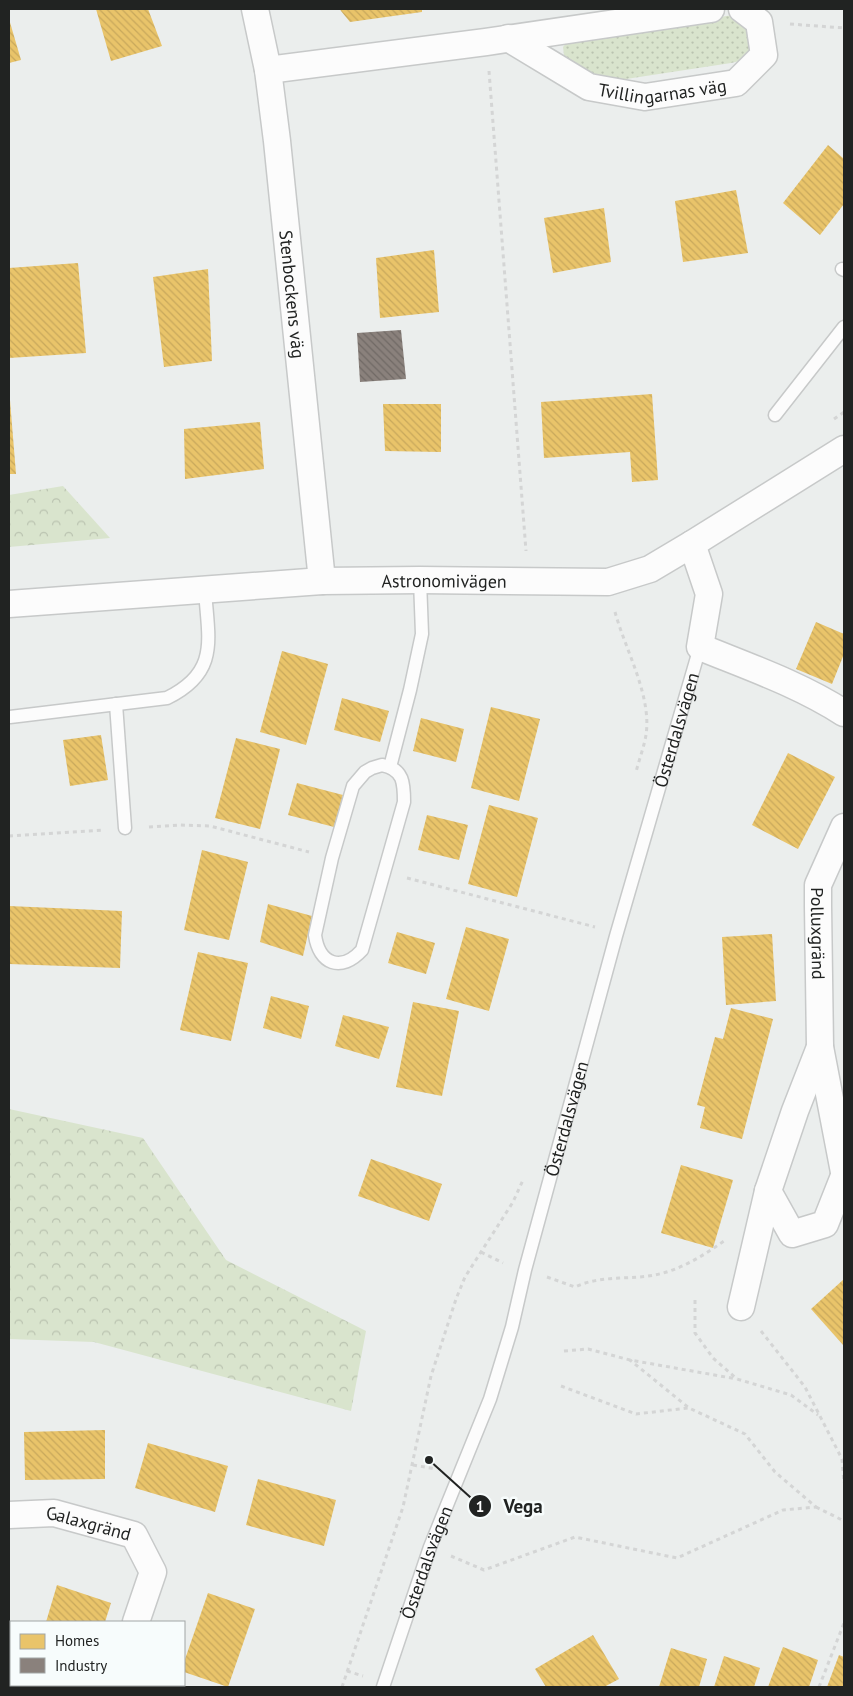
<svg xmlns="http://www.w3.org/2000/svg" width="853" height="1696" viewBox="0 0 853 1696" font-family="'PT Sans',sans-serif">
<defs>
<pattern id="grass-dots" width="8" height="8" patternUnits="userSpaceOnUse" patternTransform="scale(1.25)"><rect width="8" height="8" fill="#d9e4cd"/><path d="M2 2h.1M6 6h.1" fill="none" stroke="#bac3b0" stroke-width="1.8" stroke-linecap="round"/></pattern>
<pattern id="forest-crowns" width="20" height="18" patternUnits="userSpaceOnUse" patternTransform="scale(1.25)"><rect width="20" height="18" fill="#d9e4cd"/><path d="M2 6a3 3 0 1 1 6 0M12 15a3 3 0 1 1 6 0" fill="none" stroke="#bac3b0"/></pattern>
<pattern id="homes-back-hatch" width="6" height="6" patternUnits="userSpaceOnUse" patternTransform="scale(1.25)"><rect width="6" height="6" fill="#e9c46a"/><path d="M-1 5l2 2M0 0l6 6M5-1l2 2" fill="none" stroke="#c8a85c"/></pattern>
<pattern id="industry-back-hatch" width="6" height="6" patternUnits="userSpaceOnUse" patternTransform="scale(1.25)"><rect width="6" height="6" fill="#8a817c"/><path d="M-1 5l2 2M0 0l6 6M5-1l2 2" fill="none" stroke="#706965"/></pattern>
</defs>
<rect width="100%" height="100%" fill="#ebeeed"/>
<!-- grass -->
<polygon fill="url(#grass-dots)" points="733,15 756,35 748,59 731,63 613,81 596,79 564,55 563,47 568,41"/>
<!-- forest -->
<g fill="url(#forest-crowns)">
<polygon points="63,486 110,538 9,547 9,495"/>
<polygon points="9,1109 143,1138 226,1260 366,1331 351,1411 94,1342 9,1339"/>
</g>
<!-- homes -->
<g fill="url(#homes-back-hatch)">
<polygon points="96,9 148,9 162,46 111,61"/>
<polygon points="340,9 422,9 422,12 350,22 341,11"/>
<polygon points="9,19 21,60 9,63"/>
<polygon points="828,145 844,159 844,204 820,235 783,203"/>
<polygon points="736,190 748,253 683,262 675,201"/>
<polygon points="604,208 611,262 553,273 544,218"/>
<polygon points="434,250 439,312 380,318 376,258"/>
<polygon points="78,263 86,353 9,358 9,268"/>
<polygon points="208,269 212,361 164,367 153,277"/>
<polygon points="652,394 658,480 632,482 630,452 544,458 541,402"/>
<polygon points="9,400 10,400 16,474 9,474"/>
<polygon points="383,404 441,404 441,452 385,451"/>
<polygon points="260,422 264,469 185,479 184,429"/>
<polygon points="816,622 844,634 844,654 832,684 796,669"/>
<polygon points="282,651 328,664 306,745 260,732"/>
<polygon points="342,698 389,711 380,742 334,730"/>
<polygon points="491,707 540,719 519,801 471,788"/>
<polygon points="421,718 464,729 456,762 413,751"/>
<polygon points="101,735 108,780 70,786 63,740"/>
<polygon points="236,738 280,749 260,829 215,818"/>
<polygon points="788,753 835,777 798,849 752,825"/>
<polygon points="297,783 343,795 334,827 288,815"/>
<polygon points="489,805 538,818 517,897 468,884"/>
<polygon points="427,815 468,825 459,860 418,850"/>
<polygon points="202,850 248,862 229,940 184,930"/>
<polygon points="268,904 312,916 303,956 260,942"/>
<polygon points="9,906 122,911 120,968 9,964"/>
<polygon points="466,927 509,939 489,1011 446,999"/>
<polygon points="397,932 435,943 426,974 388,963"/>
<polygon points="772,934 776,1001 726,1005 722,937"/>
<polygon points="198,952 248,963 231,1041 180,1030"/>
<polygon points="271,996 309,1006 301,1039 263,1028"/>
<polygon points="413,1002 459,1011 442,1096 396,1087"/>
<polygon points="731,1008 773,1019 742,1139 700,1128 705,1107 697,1105 715,1037 723,1039"/>
<polygon points="343,1015 389,1027 379,1059 335,1046"/>
<polygon points="371,1159 442,1184 429,1221 358,1196"/>
<polygon points="681,1165 733,1180 713,1248 661,1233"/>
<polygon points="844,1279 844,1346 811,1309"/>
<polygon points="105,1430 105,1479 25,1480 24,1432"/>
<polygon points="148,1443 228,1466 215,1512 135,1488"/>
<polygon points="258,1479 336,1500 324,1546 246,1525"/>
<polygon points="57,1585 111,1603 105,1622 46,1622"/>
<polygon points="208,1593 255,1609 228,1687 184,1672 184,1662"/>
<polygon points="593,1635 619,1679 604,1687 546,1687 535,1669"/>
<polygon points="783,1647 818,1660 809,1687 768,1687"/>
<polygon points="671,1648 707,1659 699,1687 659,1687"/>
<polygon points="839,1655 844,1657 844,1687 827,1687"/>
<polygon points="724,1656 760,1668 754,1687 714,1687"/>
</g>
<!-- industry -->
<polygon fill="url(#industry-back-hatch)" points="401,330 406,379 360,382 357,333"/>
<g fill="none" stroke-linecap="round" stroke-linejoin="round">
<!-- service casing -->
<g stroke="#c7c9c9" stroke-width="15">
<g id="service">
<polyline points="842,269 844,270"/>
<polyline points="775,415 844,327"/>
<polyline points="116,704 125,828"/>
<path d="M10,717L167,698C220,672 208,639 205,590"/>
<path d="M382,765C404,769 404,784 404,802L362,950C341,973 319,964 315,935L332,858L353,786L365,772L372,768Z"/>
<polyline points="390,767 410,690 422,634 420,580"/>
<path id="s1" d="M383,1687L430,1547L490,1399L512,1327L525,1270L616,936L700,647"/>
</g>
</g>
<!-- minor casing -->
<g stroke="#c7c9c9" stroke-width="29">
<g id="minor">
<path id="s2" d="M255,9L268,70L277,141L322,581"/>
<path id="s3" d="M508,38L589,87L645,97L736,83L764,55L759,22L742,9"/>
<polyline points="268,70 486,42 711,9"/>
<path d="M692,544L709,594L700,647C749,667 799,684 844,713"/>
<path id="s4" d="M9,604L322,581L420,580L608,582L650,569L692,544L844,449"/>
<path id="s5" d="M844,827L818,885V906L820,1047L844,1172"/>
<polyline points="820,1047 795,1111 768,1191 792,1234 825,1224 844,1176"/>
<polyline points="741,1307 768,1191"/>
<path id="s6" d="M9,1515L54,1513L134,1535L153,1572L136,1622"/>
<polyline points="114,1687 115,1685"/>
</g>
</g>
<!-- path -->
<g stroke="#d4d5d5" stroke-width="3" stroke-dasharray="4 4" stroke-linecap="butt">
<polyline points="790,24 844,28"/>
<polyline points="489,71 526,551"/>
<polyline points="834,419 844,412"/>
<path d="M615,612C625,649 652,696 646,735C644,747 639,760 636,772"/>
<polyline points="149,827 179,825 210,826 309,852"/>
<polyline points="9,836 103,830"/>
<polyline points="407,878 595,927"/>
<polyline points="481,1252 503,1263"/>
<path d="M547,1277L575,1287C600,1275 629,1280 655,1275C680,1270 703,1256 724,1241"/>
<polyline points="695,1300 695,1333 713,1358 737,1379 791,1395 818,1415"/>
<polyline points="761,1331 805,1387 842,1459 844,1483"/>
<polyline points="564,1351 588,1349 630,1360 737,1379"/>
<polyline points="561,1386 636,1414 688,1408"/>
<polyline points="413,1465 436,1469"/>
<polyline points="816,1507 844,1521"/>
<polyline points="451,1556 484,1570 575,1537 677,1558 783,1510 816,1507 775,1472 745,1434 689,1408 630,1360"/>
<polyline points="347,1671 363,1676"/>
<polyline points="342,1687 403,1507 431,1376 456,1299 465,1277 513,1202 523,1180"/>
<polyline points="819,1687 844,1623"/>
</g>
<!-- service -->
<use href="#service" stroke="#fcfcfc" stroke-width="12"/>
<!-- minor -->
<use href="#minor" stroke="#fcfcfc" stroke-width="26"/>
</g>
<g text-anchor="middle" dominant-baseline="central" stroke-width="5" stroke-linejoin="round" paint-order="stroke">
<!-- street labels -->
<g font-size="18" fill="#212322" stroke="#f7fcfc">
<text stroke="none"><textPath href="#s3" startOffset="169">Tvillingarnas väg</textPath></text>
<text stroke="none"><textPath href="#s2" startOffset="288">Stenbockens väg</textPath></text>
<text stroke="none"><textPath href="#s4" startOffset="436">Astronomivägen</textPath></text>
<text stroke="none"><textPath href="#s1" startOffset="1002">Österdalsvägen</textPath></text>
<text stroke="none"><textPath href="#s5" startOffset="112">Polluxgränd</textPath></text>
<text stroke="none"><textPath href="#s1" startOffset="598">Österdalsvägen</textPath></text>
<text stroke="none"><textPath href="#s6" startOffset="81">Galaxgränd</textPath></text>
<text stroke="none"><textPath href="#s1" startOffset="132">Österdalsvägen</textPath></text>
</g>
</g>
<!-- callouts -->
<path fill="none" stroke="#212322" stroke-width="2" d="M429 1460L480 1506"/>
<g fill="#212322" stroke="#f7fcfc" stroke-width="2">
<circle cx="429" cy="1460" r="5"/>
<circle cx="480" cy="1506" r="12"/>
</g>
<g font-size="15" text-anchor="middle" font-weight="bold" fill="#fff">
<text x="480" y="1512">1</text>
</g>
<g font-size="19" text-anchor="middle" font-weight="bold" fill="#212322" stroke="#f7fcfc" stroke-width="5" stroke-linejoin="round" paint-order="stroke">
<text x="523" y="1513">Vega</text>
</g>
<!-- border -->
<rect width="853" height="1696" fill="none" stroke="#212322" stroke-width="20"/>
<!-- legend -->
<rect x="10" y="1621" width="175" height="65" fill="#f7fcfc" stroke="#a1a5a5"/>
<rect x="20" y="1634" width="25" height="15" fill="#e9c46a" stroke="#a1a5a5"/>
<text x="55" y="1646" font-size="15" fill="#212322">Homes</text>
<rect x="20" y="1658" width="25" height="15" fill="#8a817c" stroke="#a1a5a5"/>
<text x="55" y="1671" font-size="15" fill="#212322">Industry</text>
</svg>
